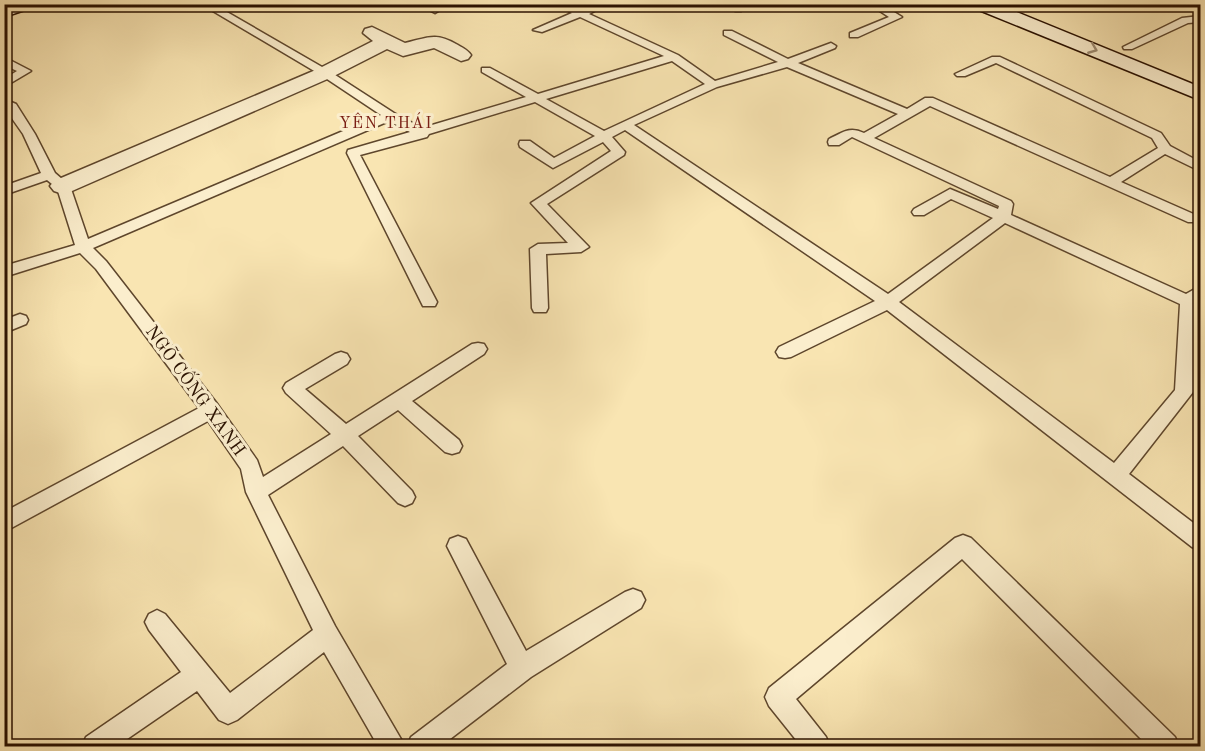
<svg xmlns="http://www.w3.org/2000/svg" width="1205" height="751" viewBox="0 0 1205 751" font-family="'Old Standard TT',serif">
<rect width="100%" height="100%" fill="#f9e5b2"/>
<filter id="stains"><feTurbulence type="fractalNoise" baseFrequency=".00333" numOctaves="4"/><feColorMatrix values="0 0 0 0 .2 0 0 0 0 .09 0 0 0 0 .02 0 0 0 .5 -.17"/></filter>
<radialGradient id="worn" r=".72"><stop offset=".6" stop-color="#630" stop-opacity="0"/><stop offset="1" stop-color="#630" stop-opacity=".3"/></radialGradient>
<g fill="none" stroke-linecap="round" stroke-linejoin="round">
<!-- lane casing -->
<g stroke="#5e462c" stroke-width="3">
<g id="lane">
<path d="M201,4H213L329,71L394,113L422,128L526,97L482,72V68H490L538,94L664,56L580,17L542,32L533,30L572,13L556,4H569L580,10L594,4H608L589,14L678,55L715,81L778,62L724,35V31H732L788,59L831,43L836,46L835,48L798,63L907,109L925,98H933L1110,177L1158,148L1152,138L996,63L965,76H957L955,74L992,57H1000L1161,133L1170,146L1200,162V171L1165,154L1121,182L1198,216L1200,219L1198,222H1188L930,106L874,138L1011,201L1013,204L1011,215L1186,294L1200,286V299L1196,303L1193,392L1129,474L1200,528V550L1192,547L887,310L791,357L785,358L779,357L776,352L779,347L875,301L625,130L612,137L625,152L624,155L547,204L589,247L581,252L546,254L548,308L546,312H534L532,308L530,249L538,244L568,243L531,203L611,151L603,142L553,168L520,147L519,144L520,141H530L554,158L595,136L535,102L429,134L427,137L360,155L437,302L435,306H423L347,153L348,150L410,132L389,121L93,248L106,261L218,405L257,460L263,477L331,434L286,393L283,388L286,383L335,354L341,352L347,354L350,359L347,364L305,389L346,424L472,344L478,343L484,344L487,349L484,354L412,401L459,440L462,446L459,452L452,454L445,452L398,410L358,436L412,491L415,497L412,503L405,506L398,503L343,446L268,495L335,626L405,746H378L324,652L237,720L228,724L219,720L197,691L117,746H82L86,737L181,672L149,630L145,622L149,614L157,610L165,614L230,693L313,630L246,492L241,469L208,421L4,532V512L199,408L96,269L80,253L4,277V266L75,245L57,188L47,180L4,195V186L41,173L23,134L4,107V99L16,104L35,134L55,173L70,186L88,239L381,115L321,75ZM672,61L705,84L604,131L546,99ZM787,67L898,114L864,133C850,126 843,132 829,139L828,142L829,145H839L852,137L999,206L998,209L950,189L914,209L912,212L914,215H924L951,199L993,218L888,294L634,125L717,87ZM1005,223L1180,304L1175,390L1114,463L899,302Z"/>
<polygon points="417,4 430,4 440,10 435,13"/>
<polygon points="738,4 750,4 741,11 735,11 733,9"/>
<polygon points="869,4 881,4 902,17 858,37 850,37 850,33 889,17"/>
<polygon points="1200,16 1200,22 1188,23 1132,49 1124,49 1123,47 1182,18"/>
<polygon points="4,57 31,71 4,87 4,79 17,71 4,65"/>
<polygon points="20,314 26,316 28,320 26,324 4,333 4,320"/>
<polygon points="963,535 971,538 1175,737 1179,746 1148,746 962,559 796,699 826,737 830,746 801,746 769,706 765,697 769,688 955,538"/>
<polygon points="458,536 466,539 526,651 625,592 633,589 641,592 645,600 641,608 531,677 441,746 407,746 411,737 507,664 447,546 450,539"/>
</g>
</g>
<!-- street casing -->
<g stroke="#5e462c" stroke-width="3">
<path id="street" d="M372,27L405,43C427,38 435,32 456,44C461,47 467,49 471,55L468,59L461,61L434,48L403,56L387,49L332,77L72,191L63,194L54,191L50,186L54,181L318,69L373,41L363,33L365,29Z"/>
</g>
<!-- secondary casing -->
<g stroke="#2a1100" stroke-width="3">
<g id="secondary">
<polygon points="7,4 33,4 31,8 4,17 4,6"/>
<polygon points="972,4 997,4 1200,87 1200,100 974,8"/>
</g>
</g>
<!-- lane -->
<use href="#lane" fill="#fbeecd" fill-rule="evenodd"/>
<!-- street -->
<use href="#street" fill="#fbeecd" fill-rule="evenodd"/>
<!-- secondary -->
<use href="#secondary" fill="#fbeecd" fill-rule="evenodd"/>
</g>
<!-- one-way arrows -->
<defs><path id="oneway-chevron" d="M-2-3.5L2.5 0L-2 3.5" fill="none" stroke-width="1.6" stroke-linecap="round" stroke-linejoin="round" transform="scale(1.5)"/></defs>
<use stroke="#9d8b71" href="#oneway-chevron" transform="translate(1093 49) rotate(22)"/>
<g text-anchor="middle" dominant-baseline="central" stroke-width="6" stroke-linejoin="round" paint-order="stroke">
<!-- far-neighbourhood labels -->
<g font-size="16" letter-spacing="1.5" fill="#7a1f14" stroke="#fbeecd">
<text x="386" y="124">YÊN THÁI</text>
</g>
<!-- street labels -->
<g font-size="18" fill="#2a1100" stroke="#fbeecd">
<text transform="translate(195 391) rotate(54)">NGÕ CỐNG XANH</text>
</g>
</g>
<!-- margin -->
<rect width="1205" height="751" fill="none" stroke="#f9e5b2" stroke-width="24"/>
<rect x="6" y="6" width="1193" height="739" fill="none" stroke="#2a1100" stroke-width="3"/>
<rect x="12" y="12" width="1181" height="727" fill="none" stroke="#2a1100" stroke-width="1.5"/>
<rect width="100%" height="100%" filter="url(#stains)"/>
<rect width="100%" height="100%" fill="url(#worn)"/>
</svg>
